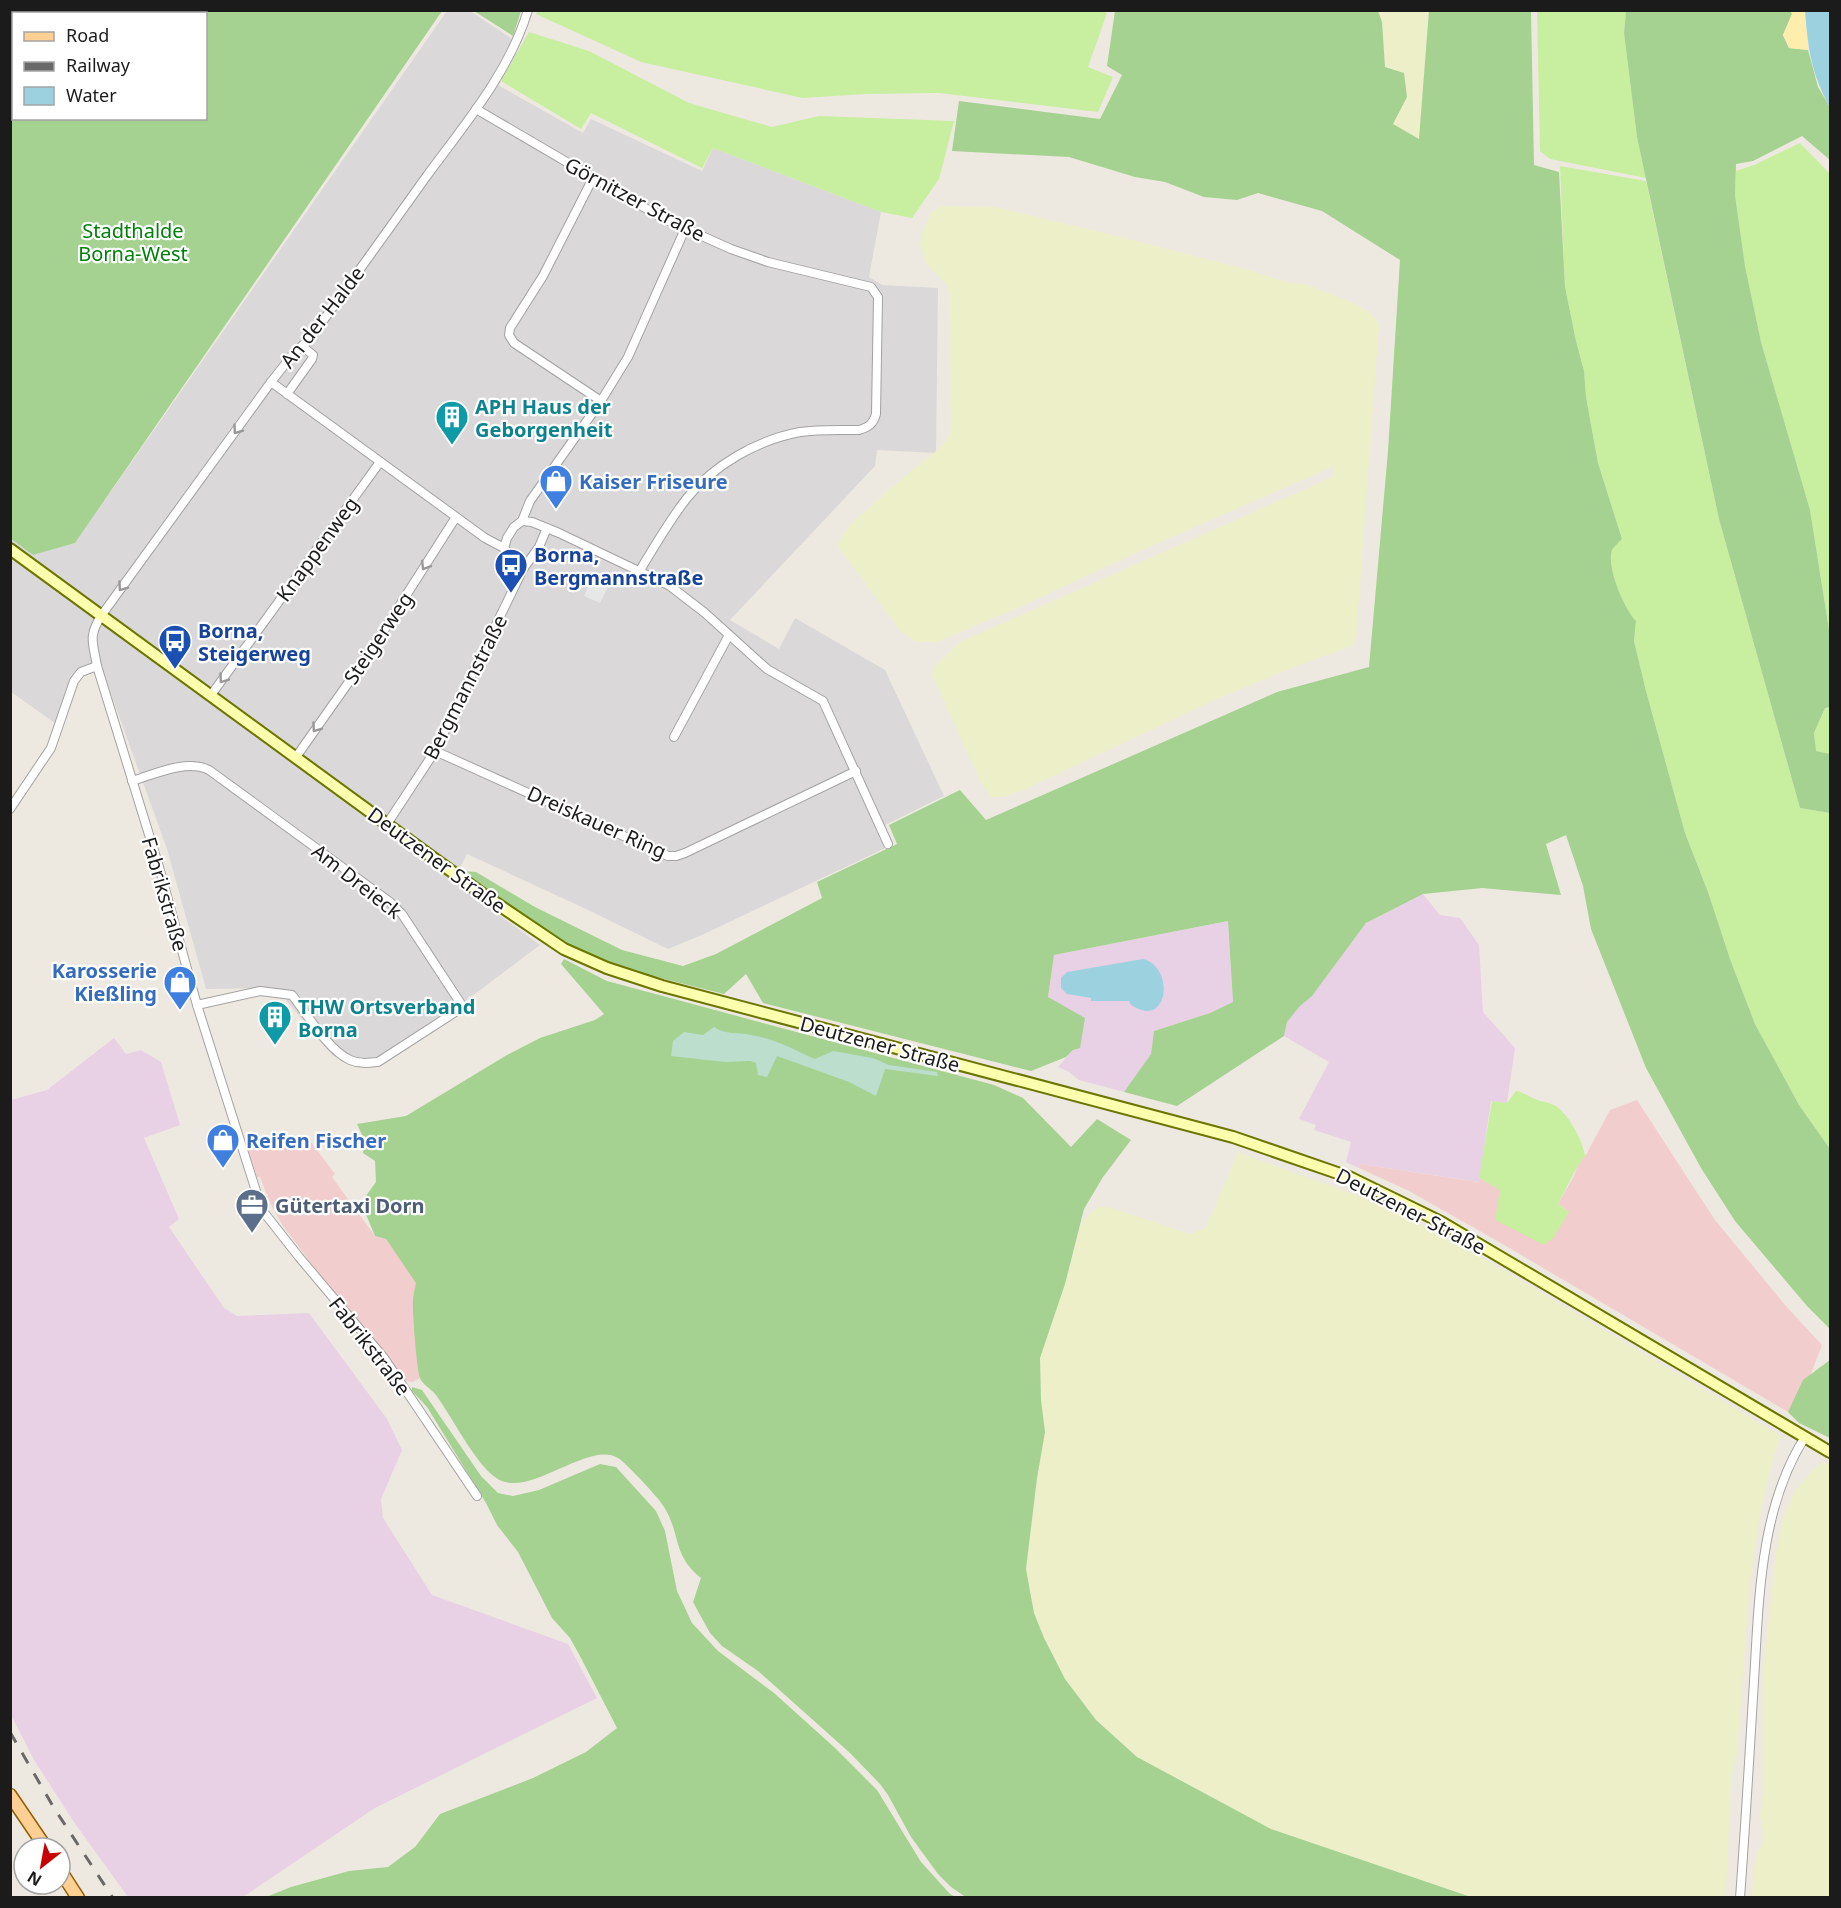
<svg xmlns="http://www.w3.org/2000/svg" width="1841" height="1908" viewBox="0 0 1841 1908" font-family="'Noto Sans',sans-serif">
<rect width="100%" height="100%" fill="#eee9e0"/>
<!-- residential -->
<polygon fill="#dad8d8" points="447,11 470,11 520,44 498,85 583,133 591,119 702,171 713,148 881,212 869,277 882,285 938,288 936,453 877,450 875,466 730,620 779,649 795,618 885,670 944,796 885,825 894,844 704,934 668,949 586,909 467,854 453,881 540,945 378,1067 333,1056 276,988 206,989 167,849 100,663 99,656 89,664 55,723 11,692 11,538 33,555 75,543"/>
<!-- commercial -->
<g fill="#f1cecd">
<polygon points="1637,1100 1715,1220 1786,1306 1822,1345 1795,1416 1499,1242 1409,1191 1359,1168 1360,1164 1478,1182 1479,1178 1501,1190 1568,1211 1558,1204 1574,1176 1578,1164 1587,1153 1610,1110"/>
<polygon points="308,1138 335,1174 332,1177 375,1236 386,1239 417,1283 413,1302 420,1378 413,1382 405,1381 345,1308 283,1226 271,1205 260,1177 257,1177 247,1146 260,1143"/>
</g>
<!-- industrial -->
<g fill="#e8d1e4">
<polygon points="1423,894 1440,915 1460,918 1479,945 1483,1012 1515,1048 1507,1103 1491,1101 1479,1182 1360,1164 1359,1168 1346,1162 1351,1142 1314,1130 1316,1125 1299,1119 1329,1062 1284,1036 1286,1022 1299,1007 1312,996 1366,923"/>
<polygon points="1228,921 1233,1002 1210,1013 1154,1031 1151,1054 1124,1092 1079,1080 1069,1072 1058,1067 1073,1050 1048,997 1054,955"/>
<polygon points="114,1038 126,1054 141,1050 161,1062 180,1125 144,1138 179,1219 169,1227 224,1308 237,1316 309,1313 387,1419 402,1450 381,1499 383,1518 432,1595 568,1644 597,1698 375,1808 243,1897 128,1897 76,1825 34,1760 11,1715 11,1100 47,1090"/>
</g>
<!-- farmland -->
<g fill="#edefc9">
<polygon points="1378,11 1429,11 1419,140 1392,124 1407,97 1385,67 1382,22"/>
<polygon points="941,206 995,207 1117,236 1249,270 1290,283 1305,284 1358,305 1372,315 1379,324 1356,639 1352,646 1294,667 1210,702 1026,789 1004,797 991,797 981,782 932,675 937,664 960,642 1333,477 1334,466 1149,547 1024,605 937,642 916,642 900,630 837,545 851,524 907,474 939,449 948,438 951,426 950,298 947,285 925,262 920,245 922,233 931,213"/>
<polygon points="1238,1152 1375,1202 1421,1224 1493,1264 1781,1436 1774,1456 1761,1509 1750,1579 1737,1753 1732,1774 1730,1795 1726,1897 1471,1897 1271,1829 1163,1772 1137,1757 1096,1720 1065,1679 1044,1638 1034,1613 1026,1569 1037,1478 1045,1432 1041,1400 1040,1358 1065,1284 1080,1228 1085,1218 1098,1207 1112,1208 1190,1234 1206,1228"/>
<polygon points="1823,1462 1830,1464 1830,1897 1752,1897 1754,1867 1758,1851 1764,1839 1760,1815 1764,1786 1764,1664 1776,1554 1782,1522 1794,1492 1812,1471"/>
</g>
<!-- grass -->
<g fill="#c8eea0">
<polygon points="538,10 1102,11 1107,13 1088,67 1113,77 1098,112 939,93 865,94 803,98 641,62 536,14"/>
<polygon points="1537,11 1626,11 1624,33 1637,137 1646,178 1550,159 1540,151"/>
<polygon points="529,32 589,51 689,103 772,127 819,116 954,121 939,179 912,218 881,212 713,148 702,168 591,113 581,129 501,81"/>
<polygon points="1800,143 1830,174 1830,636 1810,510 1761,342 1745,266 1735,195 1736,171 1754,165"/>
<path d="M1560,166L1646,181L1719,519L1800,808L1830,813V1149L1799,1105L1755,1024L1730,959L1708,892L1685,833L1646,691L1634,641L1636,622C1625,610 1606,567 1612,550C1614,546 1619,542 1622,539L1598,463L1586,397L1584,371L1576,341L1565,287Z"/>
<polygon points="1830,707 1830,754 1815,751 1814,733 1825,708"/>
<path d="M1516,1091C1523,1092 1526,1095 1533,1098C1540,1102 1549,1102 1556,1106C1569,1115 1583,1141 1585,1156C1575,1167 1566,1190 1558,1204L1569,1212L1554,1237L1544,1245L1495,1220L1500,1190L1479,1178L1492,1101L1507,1103Z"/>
</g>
<!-- forest -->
<g fill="#a5d191" fill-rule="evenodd">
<path d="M11,10L442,11L75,543L33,555L10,538ZM14,14H206V118H14Z"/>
<polygon points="474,11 521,11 513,36"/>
<path d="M1115,11H1378L1382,22L1385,67L1404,73L1407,97L1393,124L1419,139L1429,11H1531L1534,165L1559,172L1565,287L1576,341L1584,371L1586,397L1598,463L1622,539C1619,542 1614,547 1612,550C1606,567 1625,610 1636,621L1634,641L1646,691L1685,833L1708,892L1730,959L1755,1024L1799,1105L1830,1149V1329L1807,1306L1735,1221L1701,1168L1646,1068L1591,929L1583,886L1566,835L1546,844L1561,895L1482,888L1423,894L1366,923L1312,996L1299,1007L1287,1022L1284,1036L1177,1106L1124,1092L1151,1054L1154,1031L1210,1013L1233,1002L1228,921L1054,955L1048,997L1085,1018L1080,1048L1073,1050L1066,1057L1031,1071L763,1003L746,974L724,994L632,971L584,954L531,921L462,871L476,872L535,907L622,950L683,966L716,954L822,898L817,882L897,844L889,825L960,790L986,820L1277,692L1369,667L1388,451L1400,260L1322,211L1258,193L1237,200L1204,197L1165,182L1135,177L1069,157L952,151L959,101L1100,119L1122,75L1107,66Z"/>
<polygon points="1626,11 1791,11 1792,14 1783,35 1789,48 1808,50 1818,87 1830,107 1830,160 1802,136 1753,161 1736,164 1735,195 1745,266 1761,342 1810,510 1830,636 1830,707 1825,708 1814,733 1816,751 1830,754 1830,813 1800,808 1719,519 1637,137 1624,33"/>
<path d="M564,959L607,981L994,1085L1023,1098L1071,1147L1097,1119L1131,1140L1103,1177L1084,1209L1065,1284L1040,1358L1041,1400L1045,1432L1037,1478L1026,1569L1034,1613L1044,1638L1065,1679L1096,1720L1137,1757L1271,1829L1471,1897L967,1898L951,1887L938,1874L911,1837L888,1795L880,1784L850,1753L758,1671L722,1646L710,1633L693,1602L701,1578C672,1555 681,1534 664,1507C660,1499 625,1462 618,1458C591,1441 537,1491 505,1482C480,1476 452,1415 435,1394C431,1389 422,1384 420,1378C417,1372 412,1309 413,1301C413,1295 415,1289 416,1283L386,1239L375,1236L365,1212L363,1200L376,1182L375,1161L363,1153L364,1139L357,1124L406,1116L507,1055L540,1038L595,1020L604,1014L561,964Z"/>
<polygon points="1830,1360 1830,1438 1799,1423 1788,1412 1803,1380"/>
<polygon points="412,1387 422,1390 481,1476 498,1493 513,1496 539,1490 600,1464 616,1467 656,1511 665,1531 677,1591 692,1623 718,1651 774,1693 834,1747 877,1790 921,1862 950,1894 956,1897 266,1897 291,1887 349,1871 388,1867 415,1847 440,1814 533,1778 586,1752 617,1728 580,1656 570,1638 552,1618 518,1552 497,1525 486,1503 427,1407 412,1391"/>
</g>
<!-- wetland -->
<path fill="#bbdecd" d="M714,1027C726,1035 737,1032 751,1035C773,1038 795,1050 815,1059L833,1051L873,1058L889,1065L937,1072L938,1076L885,1069L876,1096L849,1082L777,1056L767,1077L758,1075L756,1063L750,1061L725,1062L671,1056L673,1041L684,1032L703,1035Z"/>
<!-- sand -->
<polygon fill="#ffedad" points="1791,11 1805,11 1808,50 1789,48 1783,35 1792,14"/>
<!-- parking -->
<polygon fill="#e7e7e7" points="593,576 609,585 600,603 584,596"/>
<!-- water -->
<g fill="#9cd2e0">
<path d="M1805,11H1830V107C1811,74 1808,48 1805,11Z"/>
<path d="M1143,959C1176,967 1168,1032 1130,1004L1129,1001H1091V998L1067,994L1061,988V978L1067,972Z"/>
</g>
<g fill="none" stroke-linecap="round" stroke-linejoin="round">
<!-- street casing -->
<g stroke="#a2a2a2" stroke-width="10">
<g id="street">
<path d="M476,109L664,219L731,249L768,262L871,287L878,297L876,414C873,424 869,427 859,430C840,430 819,429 800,432C757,440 714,465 687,498C669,521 654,547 639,572"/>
<polyline points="593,178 543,276 510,328 509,335 514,343 601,401"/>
<polyline points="271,382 485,538 504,548"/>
<polyline points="287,394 312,359 313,355 302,346"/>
<polyline points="522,521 532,522 559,533 670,586 705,613 767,669 823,701 888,844"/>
<polyline points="523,569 504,548 507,538 514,527 522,521 530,501 601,401 628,357 685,229"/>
<polyline points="211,695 380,462"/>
<polyline points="674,737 729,635"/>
<polyline points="435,751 668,856 676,856 685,853 856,771"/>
<polyline points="296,757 370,652 456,517"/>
<path d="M132,781C155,774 186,759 209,770L390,902L402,914L463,1007L378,1062C368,1063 359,1064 350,1060C328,1050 307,1014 292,995L260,991L197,1005"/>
<polyline points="10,809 51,748 74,681 81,672 97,666"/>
<polyline points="387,824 435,751 523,569 539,547 547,528"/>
<path d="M477,1496L384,1358L299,1257L262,1210L197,1005L159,867L97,666C93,642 88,637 101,616L271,382L294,353L310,339C349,285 387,231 426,177C464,125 509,73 528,10"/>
<path d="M1740,1898C1745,1831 1749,1764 1753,1697C1759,1611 1757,1512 1805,1437"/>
</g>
</g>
<!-- secondary casing -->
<g stroke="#6b7500" stroke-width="14">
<polyline id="secondary" points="10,549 484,895 564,949 607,968 662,986 1233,1137 1349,1177 1441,1222 1830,1452"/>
</g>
<!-- primary casing -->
<g stroke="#935f00" stroke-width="15">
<g id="primary">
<polyline points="10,1795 46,1848"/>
<polyline points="60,1870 78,1898"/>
</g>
</g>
<!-- street -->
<use href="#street" stroke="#fff" stroke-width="8"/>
<!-- secondary -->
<use href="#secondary" stroke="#fcffad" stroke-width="10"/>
<!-- primary -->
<use href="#primary" stroke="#ffcf94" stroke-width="12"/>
<!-- rail -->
<polyline stroke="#696969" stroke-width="3" stroke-dasharray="12 12" stroke-linecap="butt" points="10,1732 54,1808 113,1898"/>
</g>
<!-- one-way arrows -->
<defs><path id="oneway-chevron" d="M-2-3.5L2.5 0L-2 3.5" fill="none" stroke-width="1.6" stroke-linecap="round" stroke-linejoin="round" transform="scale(1.5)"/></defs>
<g stroke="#989898">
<use href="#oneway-chevron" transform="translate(237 430) rotate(126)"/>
<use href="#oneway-chevron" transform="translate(425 566) rotate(122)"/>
<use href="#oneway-chevron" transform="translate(122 587) rotate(126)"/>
<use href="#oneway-chevron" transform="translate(223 679) rotate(126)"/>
<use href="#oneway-chevron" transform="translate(316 728) rotate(125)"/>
</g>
<!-- icons -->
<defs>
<g id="building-pin" transform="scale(1.725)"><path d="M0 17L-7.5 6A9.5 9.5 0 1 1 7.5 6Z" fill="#0f9aa8" stroke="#fff"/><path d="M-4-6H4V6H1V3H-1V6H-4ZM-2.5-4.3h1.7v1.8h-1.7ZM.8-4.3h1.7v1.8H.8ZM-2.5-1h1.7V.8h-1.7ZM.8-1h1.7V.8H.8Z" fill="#fff"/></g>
<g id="shop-pin" transform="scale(1.725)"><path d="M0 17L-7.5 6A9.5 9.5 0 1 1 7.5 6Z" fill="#3f7fe0" stroke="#fff"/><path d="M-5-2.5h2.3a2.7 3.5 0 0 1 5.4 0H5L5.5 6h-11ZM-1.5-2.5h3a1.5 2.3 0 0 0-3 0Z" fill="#fff"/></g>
<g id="bus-pin" transform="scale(1.725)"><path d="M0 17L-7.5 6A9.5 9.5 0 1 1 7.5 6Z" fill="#1a4fb4" stroke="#fff"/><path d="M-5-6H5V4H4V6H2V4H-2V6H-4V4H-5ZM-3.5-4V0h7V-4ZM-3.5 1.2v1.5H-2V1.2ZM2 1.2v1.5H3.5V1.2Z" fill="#fff"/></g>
<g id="office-pin" transform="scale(1.725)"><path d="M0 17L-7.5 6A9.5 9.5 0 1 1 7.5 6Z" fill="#5c6f8a" stroke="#fff"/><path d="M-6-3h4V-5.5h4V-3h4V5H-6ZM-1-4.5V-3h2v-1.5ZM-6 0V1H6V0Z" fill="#fff"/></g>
</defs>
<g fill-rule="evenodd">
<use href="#building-pin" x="452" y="417"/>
<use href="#shop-pin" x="556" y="481"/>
<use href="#bus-pin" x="511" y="565"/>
<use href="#bus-pin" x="175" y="641"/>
<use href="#shop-pin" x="180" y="982"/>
<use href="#building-pin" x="275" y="1017"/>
<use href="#shop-pin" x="223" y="1140"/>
<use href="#office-pin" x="252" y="1205"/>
</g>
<g text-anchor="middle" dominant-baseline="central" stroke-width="4.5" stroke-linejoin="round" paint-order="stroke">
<!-- street labels -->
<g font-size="20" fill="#1b1b1b" stroke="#fff">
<text transform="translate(635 199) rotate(28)">Görnitzer Straße</text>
<text transform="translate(322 317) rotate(-52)">An der Halde</text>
<text transform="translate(317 549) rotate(-54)">Knappenweg</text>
<text transform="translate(378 638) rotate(-56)">Steigerweg</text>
<text transform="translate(465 687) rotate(-63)">Bergmannstraße</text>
<text transform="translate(597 822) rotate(24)">Dreiskauer Ring</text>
<text transform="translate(437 860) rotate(36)">Deutzener Straße</text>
<text transform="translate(357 881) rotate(38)">Am Dreieck</text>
<text transform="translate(165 894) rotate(74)">Fabrikstraße</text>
<text transform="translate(880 1044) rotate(15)">Deutzener Straße</text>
<text transform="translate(1411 1211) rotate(27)">Deutzener Straße</text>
<text transform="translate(370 1346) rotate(52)">Fabrikstraße</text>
</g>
<!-- park labels -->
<g font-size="20" fill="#02810a" stroke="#fff">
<text x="133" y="230">Stadthalde<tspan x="133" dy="23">Borna-West</tspan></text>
</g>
<!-- culture labels -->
<g font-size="20" font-weight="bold" fill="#0d838f" stroke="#fff" text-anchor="start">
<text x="475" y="406">APH Haus der<tspan x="475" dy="23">Geborgenheit</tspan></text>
<text x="298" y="1006">THW Ortsverband<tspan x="298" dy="23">Borna</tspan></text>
</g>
<!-- shop labels -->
<g font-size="20" font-weight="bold" fill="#366cbe" stroke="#fff" text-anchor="start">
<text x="579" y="481">Kaiser Friseure</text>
<text x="157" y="970" text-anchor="end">Karosserie<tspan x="157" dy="23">Kießling</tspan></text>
<text x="246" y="1140">Reifen Fischer</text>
</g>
<!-- transit labels -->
<g font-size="20" font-weight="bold" fill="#164399" stroke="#fff" text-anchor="start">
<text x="534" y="554">Borna,<tspan x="534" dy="23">Bergmannstraße</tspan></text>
<text x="198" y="630">Borna,<tspan x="198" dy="23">Steigerweg</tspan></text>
</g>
<!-- service labels -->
<g font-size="20" font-weight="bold" fill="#4e5e75" stroke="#fff" text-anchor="start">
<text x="275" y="1205">Gütertaxi Dorn</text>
</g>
</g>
<!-- border -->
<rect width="1841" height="1908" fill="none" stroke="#1b1b1b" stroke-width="24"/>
<!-- legend -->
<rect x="12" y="12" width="195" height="108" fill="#ffffff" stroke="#a4a4a4" stroke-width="1.5"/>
<rect x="24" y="32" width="30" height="9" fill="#ffcf94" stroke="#a4a4a4" stroke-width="1.5"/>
<text x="66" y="42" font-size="18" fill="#1b1b1b">Road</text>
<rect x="24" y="62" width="30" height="9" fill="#696969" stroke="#a4a4a4" stroke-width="1.5"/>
<text x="66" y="72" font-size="18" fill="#1b1b1b">Railway</text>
<rect x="24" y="87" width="30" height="18" fill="#9cd2e0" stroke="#a4a4a4" stroke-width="1.5"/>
<text x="66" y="102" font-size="18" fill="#1b1b1b">Water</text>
<!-- north arrow -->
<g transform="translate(42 1866) rotate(211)"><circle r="28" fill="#ffffff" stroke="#a4a4a4" stroke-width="1.5"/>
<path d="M0-4.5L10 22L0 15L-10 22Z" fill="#c70004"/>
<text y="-9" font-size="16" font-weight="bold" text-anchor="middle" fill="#1b1b1b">N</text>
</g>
</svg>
